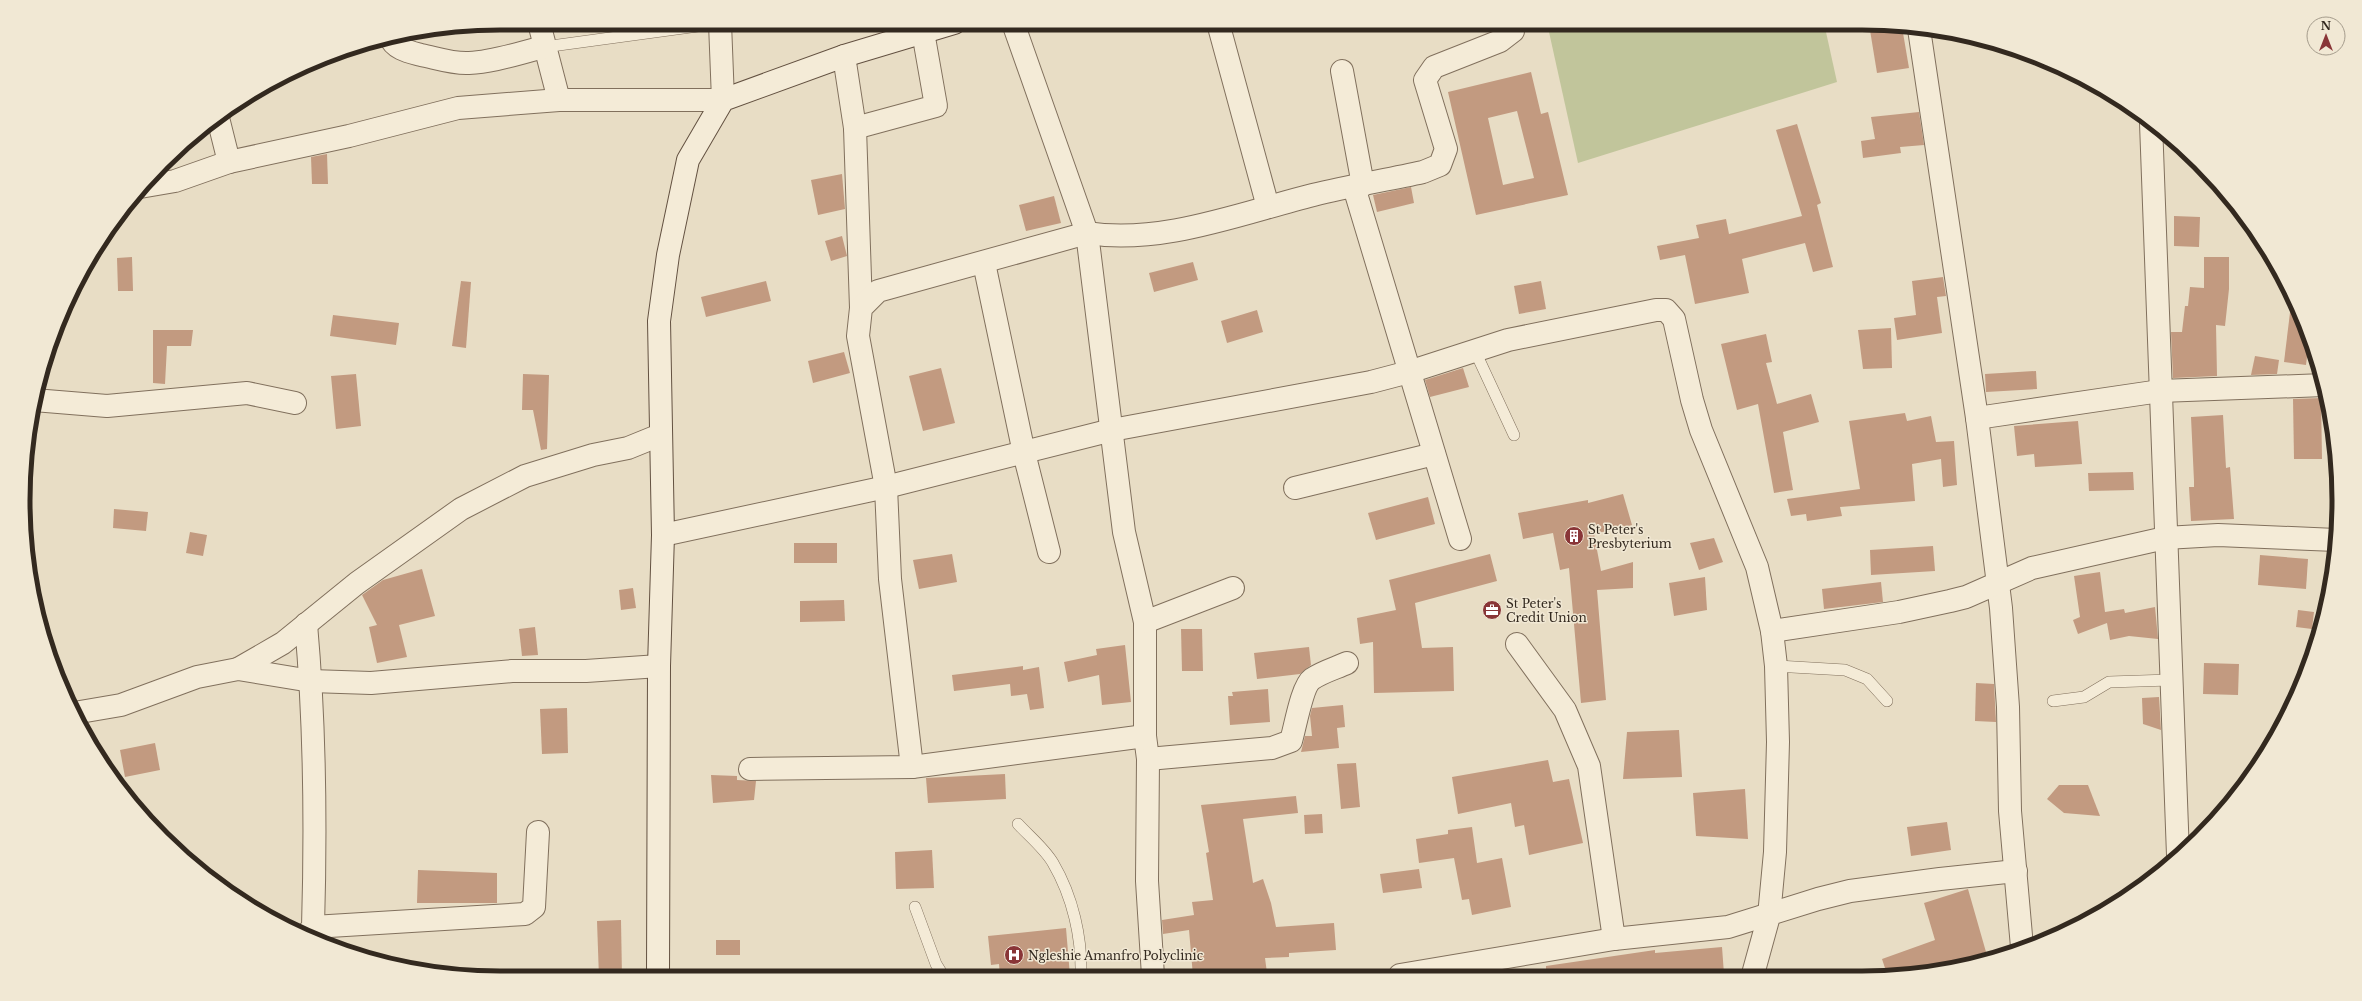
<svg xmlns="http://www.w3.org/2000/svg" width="2362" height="1001" viewBox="0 0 2362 1001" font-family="'Libre Baskerville',serif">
<rect width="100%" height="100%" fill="#e8ddc5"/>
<!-- green -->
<polygon fill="#c1c59b" points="1547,23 1824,23 1837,82 1578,163"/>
<!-- building -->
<g fill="#c29a80" fill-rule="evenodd">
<polygon points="1869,24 1902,27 1909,68 1877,73"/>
<path d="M1531,72L1541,114L1548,112L1568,195L1476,215L1448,92ZM1517,111L1534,178L1503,185L1488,118Z"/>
<polygon points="1919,112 1924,145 1900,147 1901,153 1863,158 1861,141 1875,139 1871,117"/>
<polygon points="1797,124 1821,203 1817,205 1833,267 1813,272 1805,243 1742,259 1749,293 1695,304 1685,255 1660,260 1657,246 1699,238 1696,225 1726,219 1729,234 1802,216 1776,130"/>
<polygon points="327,154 328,184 312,184 311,157"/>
<polygon points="842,174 845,209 818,215 811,180"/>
<polygon points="1411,187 1414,203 1377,212 1373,195"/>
<polygon points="1054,196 1061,223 1026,231 1019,205"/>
<polygon points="2174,216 2200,217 2199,247 2174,246"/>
<polygon points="842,236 847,256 831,261 825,241"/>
<polygon points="132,257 133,291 118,291 117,258"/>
<polygon points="2204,257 2229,257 2229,289 2225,326 2216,325 2217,376 2173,378 2171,332 2182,332 2185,306 2188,306 2190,287 2204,288"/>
<polygon points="1193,262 1198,280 1154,292 1149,273"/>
<polygon points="1943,277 1946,296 1937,297 1942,333 1897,340 1894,318 1916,315 1912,281"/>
<polygon points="461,281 471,282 466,348 452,346"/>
<polygon points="766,281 771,301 706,317 701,297"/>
<polygon points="1541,281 1546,309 1519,314 1514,286"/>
<polygon points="2292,296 2309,340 2306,365 2284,362"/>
<polygon points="1257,310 1263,332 1227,343 1221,321"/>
<polygon points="333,315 399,323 396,345 330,336"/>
<polygon points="1891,328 1892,368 1863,369 1858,330"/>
<polygon points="153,330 193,330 191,346 167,346 165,384 153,383"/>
<polygon points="1766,334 1772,362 1766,363 1777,404 1811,394 1819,422 1783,432 1793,490 1774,493 1758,404 1737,410 1721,344"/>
<polygon points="844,352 850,373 813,383 808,361"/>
<polygon points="2255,356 2279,360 2277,374 2251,375"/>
<polygon points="941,368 955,423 923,431 909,376"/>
<polygon points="1463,368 1469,387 1430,397 1425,380"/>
<polygon points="2036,371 2037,389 1986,392 1985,374"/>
<polygon points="356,374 361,426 336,429 331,376"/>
<polygon points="523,374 549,375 547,449 541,450 533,410 522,410"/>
<polygon points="2321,398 2322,459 2294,459 2293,399"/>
<polygon points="1905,413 1907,421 1931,416 1936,442 1954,441 1957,485 1943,487 1941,459 1912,464 1915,501 1840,507 1842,516 1807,521 1806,514 1791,516 1787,499 1860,489 1849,421"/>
<polygon points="2223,415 2226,468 2230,467 2234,519 2191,521 2189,487 2194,487 2194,481 2191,417"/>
<polygon points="2078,421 2082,464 2035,467 2034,454 2017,456 2014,426"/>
<polygon points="2133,472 2134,490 2089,491 2088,473"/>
<polygon points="1623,494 1632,525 1594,534 1601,571 1633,562 1633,588 1597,590 1606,700 1581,703 1569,568 1560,570 1553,533 1523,539 1518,513 1588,500 1588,503"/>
<polygon points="1428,497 1435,524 1376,540 1368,513"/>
<polygon points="114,509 148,512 146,531 113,528"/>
<polygon points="190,532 207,535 203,556 186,553"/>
<polygon points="1714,538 1723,562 1699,570 1690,543"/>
<rect x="794" y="543" width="43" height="20"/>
<polygon points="1933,546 1935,571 1871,575 1870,550"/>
<polygon points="952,554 957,582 919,589 913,560"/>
<polygon points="1490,554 1497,581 1415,603 1422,648 1453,647 1454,691 1374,693 1373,642 1360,644 1357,618 1396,610 1389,580"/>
<polygon points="2260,555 2308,559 2306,589 2258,585"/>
<polygon points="422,569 435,616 399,625 407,657 377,663 369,627 377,625 362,595 383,580"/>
<polygon points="2100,572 2105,612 2124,609 2125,613 2155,607 2158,639 2129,636 2110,640 2107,623 2078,634 2073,620 2080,617 2074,576"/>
<polygon points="1705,577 1707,610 1674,616 1669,583"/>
<polygon points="1881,582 1883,602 1824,609 1822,589"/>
<polygon points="633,588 636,608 621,610 619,590"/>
<polygon points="844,600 845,621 800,622 800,601"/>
<polygon points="2298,610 2314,612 2312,629 2296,627"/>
<polygon points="535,627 538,655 522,656 519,629"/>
<polygon points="1181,629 1202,629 1203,671 1182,671"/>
<polygon points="1125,645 1131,702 1102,705 1099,675 1068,682 1064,662 1097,655 1096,649"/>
<polygon points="1309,647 1311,665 1300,674 1257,679 1254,653"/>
<polygon points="2204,663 2239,664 2238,695 2203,694"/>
<polygon points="1023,666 1023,670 1039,667 1044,708 1030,710 1027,694 1011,696 1010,684 954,691 952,675"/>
<polygon points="1976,683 1994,684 1996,722 1975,721"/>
<polygon points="1268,689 1270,722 1230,725 1228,696 1233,696 1232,692"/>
<polygon points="2159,697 2161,730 2143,724 2142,698"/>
<polygon points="1343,705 1345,727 1337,728 1339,748 1301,752 1305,736 1312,736 1310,716 1312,708"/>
<polygon points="567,708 568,753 542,754 540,709"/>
<polygon points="1679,730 1682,777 1623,779 1627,732"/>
<polygon points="155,743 160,770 125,777 120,750"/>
<polygon points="1548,760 1553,782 1569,779 1583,843 1529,855 1524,825 1515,827 1511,803 1458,814 1452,777"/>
<polygon points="1356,763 1360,807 1341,809 1337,764"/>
<polygon points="1005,774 1006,799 928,803 926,778"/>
<polygon points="711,775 737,776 737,780 756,781 754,800 713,803"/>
<polygon points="2059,785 2088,785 2100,816 2064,813 2047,799"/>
<polygon points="1745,789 1748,839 1696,836 1693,793"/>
<polygon points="1296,796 1298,813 1243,819 1253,883 1263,879 1271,903 1276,927 1334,923 1336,950 1289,953 1289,957 1265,958 1267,973 1243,976 1193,976 1189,930 1163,934 1162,920 1194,915 1192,902 1213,900 1206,853 1209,852 1201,805"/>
<polygon points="1322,814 1323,833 1305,834 1304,815"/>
<polygon points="1947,822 1951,850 1911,856 1907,827"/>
<polygon points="1472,827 1477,863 1502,858 1511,907 1472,915 1469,899 1462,900 1454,858 1419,863 1416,839 1448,834 1448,830"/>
<polygon points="932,850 934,888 896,889 895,852"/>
<polygon points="1419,869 1422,888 1383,893 1380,874"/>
<polygon points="418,870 497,873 497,903 417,903"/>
<polygon points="1968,889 1986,952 1913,974 1887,974 1882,959 1935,940 1924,903"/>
<polygon points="621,920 622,977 599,978 597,921"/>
<polygon points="1066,928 1070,976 1000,977 999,964 991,965 988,936"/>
<rect x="716" y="940" width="24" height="15"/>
<polygon points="1722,947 1724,974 1546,975 1546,966 1655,950 1655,953"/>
</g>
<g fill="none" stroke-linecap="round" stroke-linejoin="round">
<!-- lane casing -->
<g stroke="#81705d" stroke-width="12">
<g id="lane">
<polyline points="544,47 720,23"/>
<polyline points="1475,351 1514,435"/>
<polyline points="1776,666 1845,670 1867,679 1887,701"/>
<polyline points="2053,701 2084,697 2109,682 2170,680"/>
<path d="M1018,824C1029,836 1045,849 1053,863C1073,897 1082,938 1081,976"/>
<polyline points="915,907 936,964 944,977"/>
</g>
</g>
<!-- street casing -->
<g stroke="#81705d" stroke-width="24">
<g id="street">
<polyline points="539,23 559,100"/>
<polyline points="1013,23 1087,233 1124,532 1145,622 1145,736 1148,759 1147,881 1153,976"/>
<polyline points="1218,23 1268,207"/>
<polyline points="1919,29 1977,418 2001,608 2008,707 2010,811 2022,947"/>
<path d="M390,37C394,49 410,52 421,55C436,58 453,64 469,63C494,62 519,53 544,47"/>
<polyline points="844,56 855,128 861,308"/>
<polyline points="1342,71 1363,185"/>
<polyline points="218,118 229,162"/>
<polyline points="2151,123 2178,855"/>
<polyline points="855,128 936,106 923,32"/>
<polyline points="140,187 175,181 229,162 349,136 458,108 559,100 723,100 720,23"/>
<polyline points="1354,187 1460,539"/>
<polyline points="984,263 1024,453 1049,552"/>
<polyline points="34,400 107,406 247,393 295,403"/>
<polyline points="1977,418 2160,391 2324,385"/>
<polyline points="1295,488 1434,454"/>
<polyline points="663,535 886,487 1112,430 1371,382 1409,372 1508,340 1656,310 1666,310 1674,319 1692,400 1701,430 1757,567 1772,631 1776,666 1778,742 1775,852 1769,916 1753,974"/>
<polyline points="1145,622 1233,588"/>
<path d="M306,624C315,725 316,826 313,927L307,934"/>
<polyline points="1772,631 1899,612 1950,601 1966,597 2032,568 2165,538 2218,535 2336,540"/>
<polyline points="1517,644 1565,710 1589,766 1614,939"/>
<polyline points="238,669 283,643 357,583 461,509 525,476 593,455 628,448 660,435"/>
<polyline points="74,713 121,705 197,677 238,669 311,681 371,683 512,671 586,671 659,666"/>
<path d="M1148,759L1272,748L1291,741C1295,728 1302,686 1312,679C1322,672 1336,668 1347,663"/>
<path d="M912,767L890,579L886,487L858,336L861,308L878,291L1087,233C1161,245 1241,213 1313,195C1349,186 1387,180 1423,172L1440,165L1446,149L1425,80L1434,67L1500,41L1513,31V23"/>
<polyline points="750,769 912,767 1145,736"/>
<polyline points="313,927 525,914 534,907 538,832"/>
<polyline points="1400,975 1614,939 1728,927 1818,899 1850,891 1940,879 2016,871"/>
</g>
</g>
<!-- secondary casing -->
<g stroke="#635141" stroke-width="24">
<polyline id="secondary" points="658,978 659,666 663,535 659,321 668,255 688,160 723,100 844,56 954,23"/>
</g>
<!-- lane -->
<use href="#lane" stroke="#f4ebd7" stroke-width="11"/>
<!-- street -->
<use href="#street" stroke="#f4ebd7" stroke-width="22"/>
<!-- secondary -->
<use href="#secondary" stroke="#f4ebd7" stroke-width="22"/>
</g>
<!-- icons -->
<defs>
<g id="building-disc" transform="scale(1)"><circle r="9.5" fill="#893537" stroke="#f1e8d4"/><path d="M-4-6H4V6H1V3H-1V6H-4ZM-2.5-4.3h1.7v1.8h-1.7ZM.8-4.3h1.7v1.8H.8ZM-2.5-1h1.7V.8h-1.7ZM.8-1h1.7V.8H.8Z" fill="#fff"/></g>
<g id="office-disc" transform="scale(1)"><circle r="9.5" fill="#893537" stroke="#f1e8d4"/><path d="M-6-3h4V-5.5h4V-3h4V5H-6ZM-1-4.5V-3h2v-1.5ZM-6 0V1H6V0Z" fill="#fff"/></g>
<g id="hospital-disc" transform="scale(1)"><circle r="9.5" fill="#893537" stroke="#f1e8d4"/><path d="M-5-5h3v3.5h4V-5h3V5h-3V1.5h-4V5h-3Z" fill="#fff"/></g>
</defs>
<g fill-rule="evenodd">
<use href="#building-disc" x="1574" y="536"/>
<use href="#office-disc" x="1492" y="610"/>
<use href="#hospital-disc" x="1014" y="955"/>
</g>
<g text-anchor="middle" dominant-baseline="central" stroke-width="3" stroke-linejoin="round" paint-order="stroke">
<!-- poi labels -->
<g font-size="12" fill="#33291f" stroke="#f1e8d4" text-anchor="start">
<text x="1588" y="529">St Peter's<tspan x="1588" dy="14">Presbyterium</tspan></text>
<text x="1506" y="603">St Peter's<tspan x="1506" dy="14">Credit Union</tspan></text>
<text x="1028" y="955">Ngleshie Amanfro Polyclinic</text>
</g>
</g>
<!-- crop -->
<path d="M0 0H2362V1001H0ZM500 30H1862A470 470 0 0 1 2332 500V501A470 470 0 0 1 1862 971H500A470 470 0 0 1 30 501V500A470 470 0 0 1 500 30Z" fill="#f1e8d4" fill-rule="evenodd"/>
<path fill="none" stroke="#33291f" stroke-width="5" d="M500 30H1862A470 470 0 0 1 2332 500V501A470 470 0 0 1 1862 971H500A470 470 0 0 1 30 501V500A470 470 0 0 1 500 30Z"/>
<!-- north arrow -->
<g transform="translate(2326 36)"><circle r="19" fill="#f1e8d4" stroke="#a59c8c"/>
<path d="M0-3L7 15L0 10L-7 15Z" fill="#893537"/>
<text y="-6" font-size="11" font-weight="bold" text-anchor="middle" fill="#33291f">N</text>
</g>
</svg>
